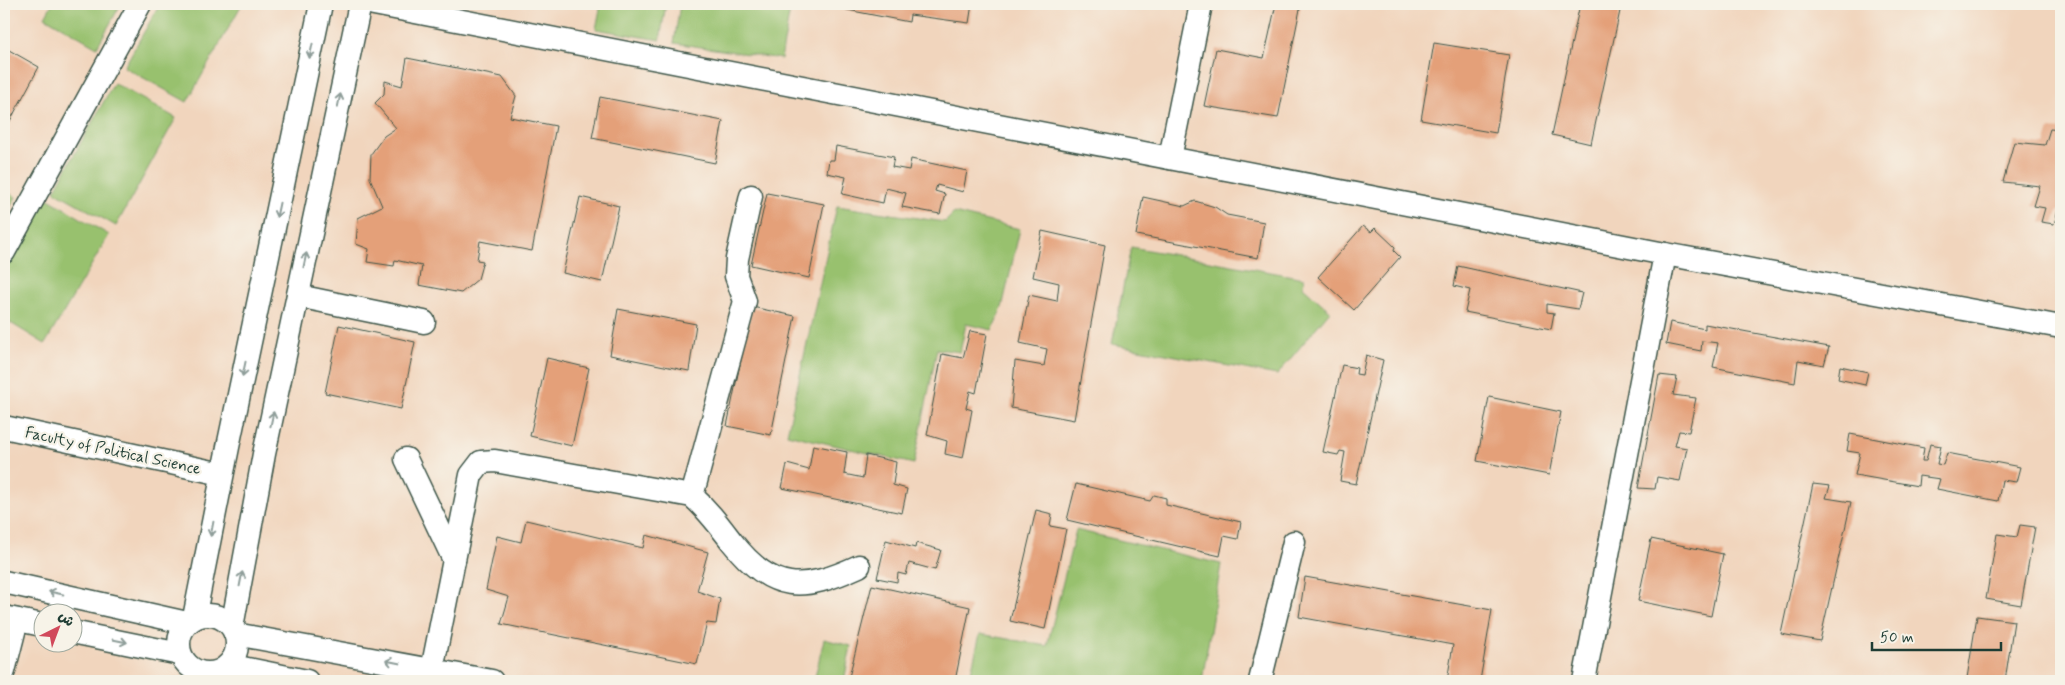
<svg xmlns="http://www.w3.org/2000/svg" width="2065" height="685" viewBox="0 0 2065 685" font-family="Mynerve,'Playpen Sans Arabic',sans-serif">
<rect width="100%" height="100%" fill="#f7f3e8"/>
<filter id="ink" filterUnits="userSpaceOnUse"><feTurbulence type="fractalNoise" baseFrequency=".02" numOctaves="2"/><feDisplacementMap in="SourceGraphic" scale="10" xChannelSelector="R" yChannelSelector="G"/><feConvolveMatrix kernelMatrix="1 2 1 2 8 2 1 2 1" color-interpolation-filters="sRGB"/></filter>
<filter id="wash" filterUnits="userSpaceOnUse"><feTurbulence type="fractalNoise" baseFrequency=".0096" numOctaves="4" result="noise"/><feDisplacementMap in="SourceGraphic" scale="20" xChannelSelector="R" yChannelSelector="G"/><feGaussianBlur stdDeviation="1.12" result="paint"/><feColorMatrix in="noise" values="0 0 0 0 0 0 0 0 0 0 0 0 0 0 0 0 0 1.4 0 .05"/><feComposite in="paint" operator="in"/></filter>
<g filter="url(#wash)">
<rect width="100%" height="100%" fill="#eaddb9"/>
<!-- built -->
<path fill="#f1d5bd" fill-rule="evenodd" d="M4,4H2061V681H4ZM42,612H72V642H42Z"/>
<!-- green -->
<g fill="#98c16e" stroke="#5c7f51">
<polygon points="52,4 121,4 97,47 45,17"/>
<polygon points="160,4 242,4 187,102 124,67"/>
<polygon points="601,4 666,4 660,40 596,29"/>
<polygon points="680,4 791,4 781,59 674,43"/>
<polygon points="114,83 176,118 116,226 54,191"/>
<polygon points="4,190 16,197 4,218"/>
<polygon points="47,198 109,235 45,344 4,319 4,271"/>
<polygon points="837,206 945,222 954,213 1020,229 1002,308 992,330 966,324 960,352 937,349 914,464 787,434"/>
<polygon points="1131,247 1304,278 1303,287 1330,311 1277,375 1112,344"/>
<polygon points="1076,530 1221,564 1202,681 969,681 980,634 1047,646"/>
<polygon points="824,639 851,646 844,681 814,681"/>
</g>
<g id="blocks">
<!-- building -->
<g fill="#e4a079">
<polygon points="817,4 972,4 969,23 910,15 909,22"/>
<polygon points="1276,4 1301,4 1278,118 1204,106 1216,49 1264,58"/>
<polygon points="1580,4 1620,11 1591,144 1552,135"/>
<polygon points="1434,43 1509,55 1496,133 1421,120"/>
<polygon points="9,50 39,67 4,132 4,58"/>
<polygon points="407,58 502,77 516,96 510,117 556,126 532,251 480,241 477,260 483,261 478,279 461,293 419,285 422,266 395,260 394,266 367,262 369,249 356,244 358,218 382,206 370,178 371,154 384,136 396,128 375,103 384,94 385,81 402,86"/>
<polygon points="600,97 723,121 715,163 592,138"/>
<polygon points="2050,129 2061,130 2061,210 2058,210 2054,224 2041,222 2045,208 2034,206 2040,186 2003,182 2014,142 2045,145"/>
<polygon points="836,146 894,157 892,167 909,170 911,159 967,171 963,192 937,185 935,191 945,194 940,214 902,207 906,193 886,188 883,203 842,194 846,177 827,173 829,160 834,160"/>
<polygon points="767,193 824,204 809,278 751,265"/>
<polygon points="580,197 619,206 602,282 563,273"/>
<polygon points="1143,197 1184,206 1195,201 1215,207 1227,215 1264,222 1258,258 1136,235"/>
<polygon points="1363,226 1371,232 1375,228 1395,247 1394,251 1400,257 1354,310 1318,277"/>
<polygon points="1042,231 1105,245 1074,420 1011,408 1015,361 1044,366 1047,349 1020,343 1029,295 1057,301 1059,283 1033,277"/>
<polygon points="1458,266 1582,293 1578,309 1547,304 1547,312 1554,313 1551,329 1465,312 1470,290 1454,286"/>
<polygon points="752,307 795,316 771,435 727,426"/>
<polygon points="618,309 696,324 689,371 610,355"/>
<polygon points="1670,322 1705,329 1705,324 1829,347 1824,365 1798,360 1795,383 1713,367 1718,343 1702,341 1701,351 1666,344"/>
<polygon points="339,325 415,342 401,409 325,393"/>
<polygon points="970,331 987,334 976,393 970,391 966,408 972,410 963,458 945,454 947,441 927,435 942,354 963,358"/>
<polygon points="1366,355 1383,360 1356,484 1340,481 1345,452 1340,451 1338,455 1323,452 1342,365 1357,368 1356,374 1362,375"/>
<polygon points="547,358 589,368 572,446 530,436"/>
<polygon points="1840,366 1868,372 1865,385 1838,379"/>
<polygon points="1659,375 1677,377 1673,395 1696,398 1689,432 1679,431 1675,446 1687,448 1680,481 1657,477 1655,489 1638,488"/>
<polygon points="1489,397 1561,412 1549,475 1477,461"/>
<polygon points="1850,434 1924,448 1922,461 1926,461 1930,444 1941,446 1937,464 1943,465 1947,453 2020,467 2016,482 2002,480 1998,501 1937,489 1940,479 1919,476 1918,486 1855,475 1860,453 1847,451"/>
<polygon points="813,445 847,452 844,474 863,478 866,455 896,462 893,485 907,489 902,513 782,488 787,464 809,470"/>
<polygon points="1076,484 1150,501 1154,495 1166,498 1166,505 1241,522 1238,539 1224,536 1220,556 1067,520"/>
<polygon points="1813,484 1830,486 1826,498 1851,502 1820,641 1781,634"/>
<polygon points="1036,510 1052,514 1050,526 1066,529 1045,629 1010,621"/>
<polygon points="526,520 643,548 646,535 708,552 697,591 720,599 716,624 707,623 697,664 501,624 509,597 486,590 497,536 521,542"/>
<polygon points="2020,525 2035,527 2021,605 1986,599 1997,534 2017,537"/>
<polygon points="1651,539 1723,554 1711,616 1638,601"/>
<polygon points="886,540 915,548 916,543 941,550 935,570 909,563 906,575 898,573 897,582 877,578"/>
<polygon points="1305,577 1492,610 1480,681 1447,681 1453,645 1299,617"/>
<polygon points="872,585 970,607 955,681 848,681"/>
<polygon points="1977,616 2014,621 2005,681 1967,678"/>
</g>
</g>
</g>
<g filter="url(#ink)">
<use href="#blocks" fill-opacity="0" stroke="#3d5548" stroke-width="1"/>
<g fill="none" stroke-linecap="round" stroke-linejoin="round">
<!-- minor casing -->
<g stroke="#3d5548" stroke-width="25">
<g id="minor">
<polyline points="374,4 1665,254 2061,327"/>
<polyline points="1170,158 1201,4"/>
<polyline points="4,252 140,4"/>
<polyline points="298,296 424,322"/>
<polyline points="4,427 222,474"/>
<polyline points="406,459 454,560"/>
<polyline points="692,496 745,301 736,276 737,259 751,196"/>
<polyline points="4,582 187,623"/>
<circle cx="208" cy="644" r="29"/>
<polyline points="4,617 42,625"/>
<polyline points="194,618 228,447 321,4"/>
<polyline points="232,627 264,454 360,4"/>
<polyline points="72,632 180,654"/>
<polyline points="235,634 492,681"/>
<polyline points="228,665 307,681"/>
<path d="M432,670L471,475L481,462L495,461L692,496C708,510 719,525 732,542C773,593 802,592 859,566"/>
<polyline points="4,671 17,620"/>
<polyline points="1260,681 1294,542"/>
<polyline points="1584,681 1665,254"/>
</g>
</g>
<!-- minor -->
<use href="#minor" stroke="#fff" stroke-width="22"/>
</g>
<!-- one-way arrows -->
<defs><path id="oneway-shaft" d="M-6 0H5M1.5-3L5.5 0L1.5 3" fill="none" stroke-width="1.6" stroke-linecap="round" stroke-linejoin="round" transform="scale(1.25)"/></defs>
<g stroke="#8f9e9a">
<use href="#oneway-shaft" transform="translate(311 51) rotate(102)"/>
<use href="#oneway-shaft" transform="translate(339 101) rotate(-78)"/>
<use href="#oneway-shaft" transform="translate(278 210) rotate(102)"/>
<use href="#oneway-shaft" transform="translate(305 260) rotate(-78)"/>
<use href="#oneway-shaft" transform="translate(244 369) rotate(102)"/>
<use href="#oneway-shaft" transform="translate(272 419) rotate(-78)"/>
<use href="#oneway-shaft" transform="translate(212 529) rotate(101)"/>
<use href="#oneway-shaft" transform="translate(241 579) rotate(-79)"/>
<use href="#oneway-shaft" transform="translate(56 593) rotate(-168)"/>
<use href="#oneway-shaft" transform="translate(120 641) rotate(12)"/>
<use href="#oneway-shaft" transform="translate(393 662) rotate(-169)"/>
</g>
</g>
<g text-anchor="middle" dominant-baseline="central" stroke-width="4.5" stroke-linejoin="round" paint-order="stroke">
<!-- street labels -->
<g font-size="16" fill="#1f3d34" stroke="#f7f3e8">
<text transform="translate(113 451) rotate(12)">Faculty of Political Science</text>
</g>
</g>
<!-- margin -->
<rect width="2065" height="685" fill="none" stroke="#f7f3e8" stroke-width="20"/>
<!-- north arrow -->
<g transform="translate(58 628) rotate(42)"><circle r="24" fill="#f7f3e8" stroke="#a1aaa0"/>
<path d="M0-4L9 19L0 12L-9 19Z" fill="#d1495b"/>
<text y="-8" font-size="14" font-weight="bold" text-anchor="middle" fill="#1f3d34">ش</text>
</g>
<!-- scale -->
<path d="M1872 642v8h129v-8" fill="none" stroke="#1f3d34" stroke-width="2.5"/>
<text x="1880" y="642" font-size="15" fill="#1f3d34" stroke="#f7f3e8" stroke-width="4" paint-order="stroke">50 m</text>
</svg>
